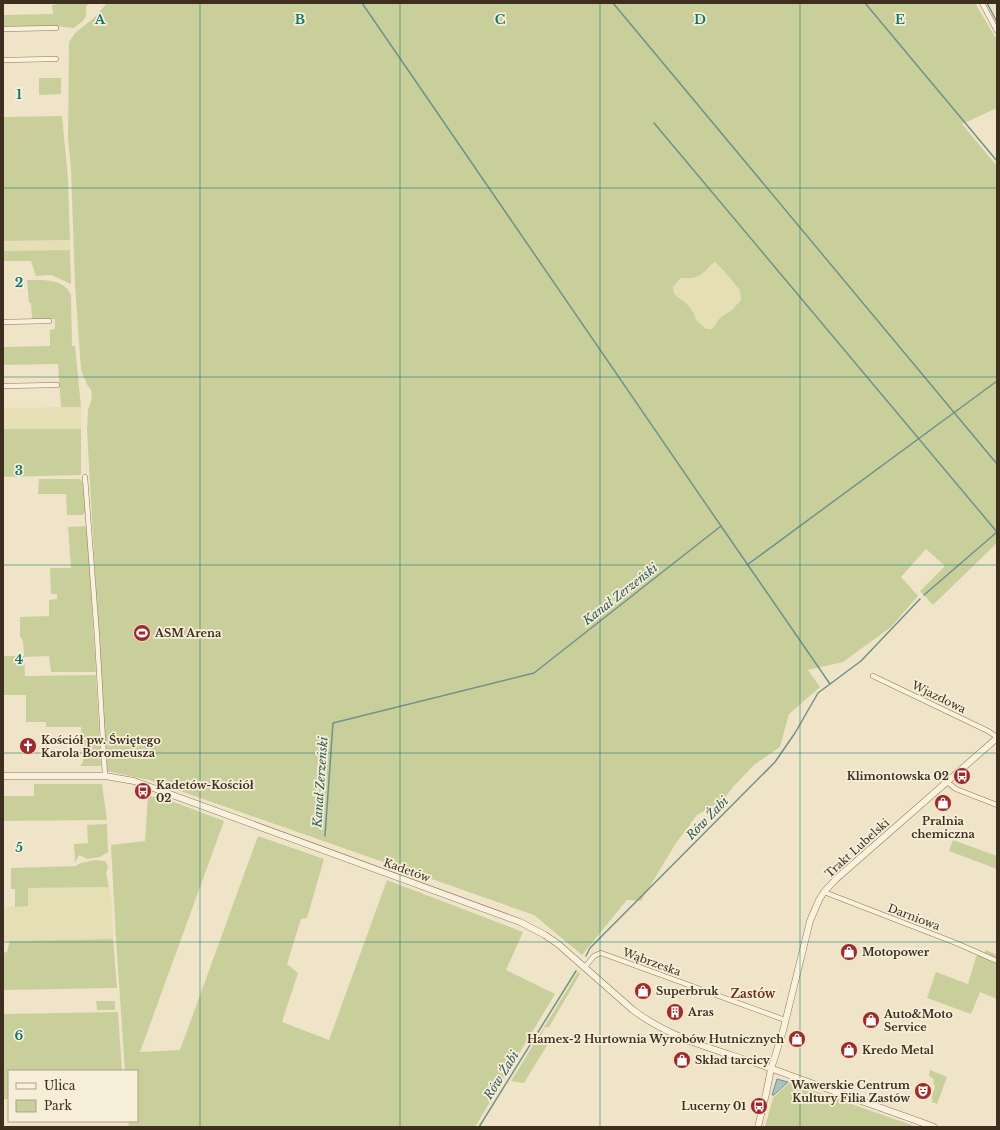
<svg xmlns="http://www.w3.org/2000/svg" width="1000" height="1130" viewBox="0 0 1000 1130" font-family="'Libre Baskerville',serif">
<rect width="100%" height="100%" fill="#f0e4c8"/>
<!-- farmland -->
<g fill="#e6deb5">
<polygon points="70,240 70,250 3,251 3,241"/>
<polygon points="715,262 723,270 740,290 741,300 732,310 720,318 712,329 706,330 696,320 694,313 686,303 674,294 673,287 682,278 695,278 703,274 710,264"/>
<polygon points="81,407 81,429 3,429 3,408"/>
<polygon points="109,887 112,904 113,939 3,941 3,907 28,906 28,888"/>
</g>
<!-- green -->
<g fill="#c9cf9b" fill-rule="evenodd">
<path d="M56,3H89L86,7C87,20 84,20 74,28L55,26L3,27V15L53,14L52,5H55Z"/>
<path d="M107,3H975L997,40V108L962,124L997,166V543L933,605L920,591L945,566L926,549L901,577L918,596L891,627L843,662L808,670L820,687L789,714L780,747L754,765L734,786L723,800L697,815L676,843L641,901L627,900L582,955L534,915L149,780L106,771L87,430L88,410L92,398L91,390L86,383V380H85L81,370L75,285L71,169L68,139L69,42L75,33L95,17ZM715,262L723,270L740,290L741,300L732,310L720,318L712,329H706L696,320L694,313L686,303L674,294L673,287L681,278C689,278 697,279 703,273C708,269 709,265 715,262Z"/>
<polygon points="39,78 61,78 61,94 39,95"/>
<polygon points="62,116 68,178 70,240 3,241 3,117"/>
<polygon points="70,250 71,284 51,275 36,276 31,261 3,261 3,251"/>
<path d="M27,280C43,280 64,278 71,295L72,346H75L81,407H61L58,364L3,365V347L50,346V330L55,329V319H32L31,303H29Z"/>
<polygon points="3,429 81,429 81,474 80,475 3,477"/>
<polygon points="39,479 80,479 84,484 86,511 83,515 67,515 66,494 38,494"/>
<polygon points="87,526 96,672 51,672 49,656 24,657 25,676 96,675 101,766 80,766 83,762 81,727 46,727 46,722 26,722 26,695 3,695 3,656 24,656 23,641 20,636 20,617 49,616 49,600 57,599 57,594 51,594 50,568 71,568 68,527"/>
<polygon points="34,784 102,784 107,820 3,821 3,796 34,796"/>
<polygon points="148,796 163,798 224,821 140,1052 180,1050 258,836 324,859 307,918 301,919 287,964 298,973 282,1022 329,1040 387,880 523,932 506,970 555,994 475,1127 129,1127 128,1121 137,1121 137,1071 125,1071 116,939 111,845 145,841"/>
<polygon points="107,824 108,852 100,857 87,859 79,855 75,863 74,844 88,843 87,825"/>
<polygon points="953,840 997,856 997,869 949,851"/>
<polygon points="95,860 105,861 108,866 106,874 109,887 28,888 28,906 15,907 15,889 11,889 11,868 77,866 77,865 81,863"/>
<polygon points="113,939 117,988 3,990 3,953 7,952 10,941"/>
<polygon points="986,950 997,955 997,999 980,992 971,1014 927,998 936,972 968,984 977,954 983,956"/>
<polygon points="578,972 580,974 549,1027 545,1027 540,1037 551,1039 524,1083 511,1081"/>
<polygon points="96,1001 115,1001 115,1010 97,1010"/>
<polygon points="118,1012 122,1071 9,1071 9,1099 3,1099 3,1014"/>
<polygon points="930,1070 947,1077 937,1104 932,1102 932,1096 935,1087 933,1083 934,1079 930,1077 929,1075"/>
<polygon points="790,1082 792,1083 917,1127 765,1127 773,1098"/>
</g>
<!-- water -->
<polygon fill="#a9c4bc" stroke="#6f938a" points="777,1079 788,1082 774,1095 772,1095"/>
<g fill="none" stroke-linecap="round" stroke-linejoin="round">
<!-- stream -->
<g stroke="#6f938a" stroke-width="1.5">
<polyline points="362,3 721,526"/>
<polyline points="613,3 997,464"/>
<polyline points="865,3 997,161"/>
<polyline points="987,3 997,22"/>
<polyline points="654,123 997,532"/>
<polyline points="747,565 997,381"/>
<polyline points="924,595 997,532"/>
<polyline points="325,836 333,723 534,673 721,526 830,684 861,661 920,599"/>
<polyline points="586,956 590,948 775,762 795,733 818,693 830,684"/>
<polyline points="479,1127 576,971"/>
</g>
<!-- minor casing -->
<g stroke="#8d765c" stroke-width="5.5">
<g id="minor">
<polyline points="982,3 997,31"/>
<polyline points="3,29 56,28"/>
<polyline points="3,60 56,59"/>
<polyline points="3,322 49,321"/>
<polyline points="3,386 57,385"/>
<polyline points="85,477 97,636 105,776"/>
<polyline points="873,676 988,731 997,737"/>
<polyline points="947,782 956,789 997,805"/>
<polyline points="824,892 956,943 997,961"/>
<polyline points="585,967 594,956 601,953 785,1020"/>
</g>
</g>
<!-- tertiary casing -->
<g stroke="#8d765c" stroke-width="7">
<g id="tertiary">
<path d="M3,776H105L134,781L520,922L545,935L558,944L633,1010C674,1041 722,1051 770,1068C824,1088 879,1107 934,1127"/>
<polyline points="758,1127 766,1094 771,1069 783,1031 810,921 819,900 824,892 836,879 997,738"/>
</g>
</g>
<!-- minor -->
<use href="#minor" stroke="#faf1dc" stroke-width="4.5"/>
<!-- tertiary -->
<use href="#tertiary" stroke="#faf1dc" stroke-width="6"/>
</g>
<!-- grid -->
<path fill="none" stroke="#0f766e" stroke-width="1" stroke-opacity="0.55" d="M200,3V1127M400,3V1127M600,3V1127M800,3V1127M3,188H997M3,377H997M3,565H997M3,753H997M3,942H997"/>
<!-- icons -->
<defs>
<g id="stadium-disc" transform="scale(0.9)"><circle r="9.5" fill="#9e2a2b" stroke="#f7eed8"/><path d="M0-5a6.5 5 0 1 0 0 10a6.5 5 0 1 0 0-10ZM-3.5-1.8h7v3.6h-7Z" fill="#fff"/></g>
<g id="church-disc" transform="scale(0.9)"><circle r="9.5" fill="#9e2a2b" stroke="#f7eed8"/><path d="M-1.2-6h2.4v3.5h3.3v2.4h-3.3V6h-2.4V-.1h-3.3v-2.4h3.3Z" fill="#fff"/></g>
<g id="bus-disc" transform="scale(0.9)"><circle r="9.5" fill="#9e2a2b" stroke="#f7eed8"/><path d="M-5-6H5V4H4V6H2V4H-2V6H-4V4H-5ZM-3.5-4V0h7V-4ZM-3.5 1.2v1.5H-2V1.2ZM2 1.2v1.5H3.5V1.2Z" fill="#fff"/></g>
<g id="shop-disc" transform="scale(0.9)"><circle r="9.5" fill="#9e2a2b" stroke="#f7eed8"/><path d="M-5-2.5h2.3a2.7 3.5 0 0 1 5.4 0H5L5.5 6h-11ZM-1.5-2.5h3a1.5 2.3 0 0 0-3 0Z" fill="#fff"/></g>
<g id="building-disc" transform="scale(0.9)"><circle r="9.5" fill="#9e2a2b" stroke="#f7eed8"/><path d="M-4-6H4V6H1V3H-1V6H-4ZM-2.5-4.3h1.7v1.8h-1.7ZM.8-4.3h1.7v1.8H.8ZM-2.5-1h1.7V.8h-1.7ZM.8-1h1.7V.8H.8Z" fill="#fff"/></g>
<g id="theatre-disc" transform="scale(0.9)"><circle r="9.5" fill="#9e2a2b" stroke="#f7eed8"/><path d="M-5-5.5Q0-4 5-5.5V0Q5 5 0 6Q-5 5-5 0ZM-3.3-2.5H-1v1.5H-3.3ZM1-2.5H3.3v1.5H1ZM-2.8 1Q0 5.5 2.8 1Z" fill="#fff"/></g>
</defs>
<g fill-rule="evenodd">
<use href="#stadium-disc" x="142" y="633"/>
<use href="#church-disc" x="28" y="746"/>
<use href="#bus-disc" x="962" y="776"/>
<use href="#bus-disc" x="143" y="791"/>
<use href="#shop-disc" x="943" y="803"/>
<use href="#shop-disc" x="849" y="952"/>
<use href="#shop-disc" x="643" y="991"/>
<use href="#building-disc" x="675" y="1012"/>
<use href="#shop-disc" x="871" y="1020"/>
<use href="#shop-disc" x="797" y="1039"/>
<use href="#shop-disc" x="849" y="1050"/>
<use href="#shop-disc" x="682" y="1060"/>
<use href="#theatre-disc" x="923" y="1091"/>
<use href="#bus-disc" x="759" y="1106"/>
</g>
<g text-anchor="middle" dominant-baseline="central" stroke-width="3.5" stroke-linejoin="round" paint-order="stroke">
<!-- poi labels -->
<g font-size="11" font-weight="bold" fill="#3d2e20" stroke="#f7eed8" text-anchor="start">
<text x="155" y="633">ASM Arena</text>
<text x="41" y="740">Kościół pw. Świętego<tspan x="41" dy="13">Karola Boromeusza</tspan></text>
<text x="949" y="776" text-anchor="end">Klimontowska 02</text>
<text x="156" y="785">Kadetów-Kościół<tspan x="156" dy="13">02</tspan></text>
<text x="943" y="821" text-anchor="middle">Pralnia<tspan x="943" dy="13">chemiczna</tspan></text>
<text x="862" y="952">Motopower</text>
<text x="656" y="991">Superbruk</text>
<text x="688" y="1012">Aras</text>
<text x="884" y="1014">Auto&amp;Moto<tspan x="884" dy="13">Service</tspan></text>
<text x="784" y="1039" text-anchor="end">Hamex-2 Hurtownia Wyrobów Hutnicznych</text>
<text x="862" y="1050">Kredo Metal</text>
<text x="695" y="1060">Skład tarcicy</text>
<text x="910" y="1085" text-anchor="end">Wawerskie Centrum<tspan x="910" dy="13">Kultury Filia Zastów</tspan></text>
<text x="746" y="1106" text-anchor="end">Lucerny 01</text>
</g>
<!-- street labels -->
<g font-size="11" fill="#3d2e20" stroke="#f7eed8">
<text transform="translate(939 697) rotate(26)">Wjazdowa</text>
<text transform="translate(857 848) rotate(-42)">Trakt Lubelski</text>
<text transform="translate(407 870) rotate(20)">Kadetów</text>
<text transform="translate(914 917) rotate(21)">Darniowa</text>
<text transform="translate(652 962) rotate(20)">Wąbrzeska</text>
</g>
<!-- water labels -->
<g font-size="12" font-style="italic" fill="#2f5d5a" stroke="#f7eed8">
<text transform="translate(620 594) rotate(-38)">Kanał Zerzeński</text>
<text transform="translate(320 782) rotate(-86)">Kanał Zerzeński</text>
<text transform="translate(707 818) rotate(-46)">Rów Żabi</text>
<text transform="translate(501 1075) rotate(-58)">Rów Żabi</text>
</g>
<!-- neighbourhood labels -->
<g font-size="12" font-weight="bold" fill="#6b2e1e" stroke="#f7eed8">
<text x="753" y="993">Zastów</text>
</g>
</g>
<g font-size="13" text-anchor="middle" font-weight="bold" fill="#0f766e" stroke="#f7eed8" stroke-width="3.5" stroke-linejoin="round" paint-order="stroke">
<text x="100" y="24">A</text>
<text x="300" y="24">B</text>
<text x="500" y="24">C</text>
<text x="700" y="24">D</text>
<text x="900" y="24">E</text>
<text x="19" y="99">1</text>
<text x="19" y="287">2</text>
<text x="19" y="475">3</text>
<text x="19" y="664">4</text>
<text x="19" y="852">5</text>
<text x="19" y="1040">6</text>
</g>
<!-- border -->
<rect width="1000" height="1130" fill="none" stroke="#3d2e20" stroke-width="8"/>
<!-- legend -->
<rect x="8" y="1070" width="130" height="52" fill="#f7eed8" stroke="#ada18e"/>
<rect x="16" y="1083" width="20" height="6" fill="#faf1dc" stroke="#ada18e"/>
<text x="44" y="1090" font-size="12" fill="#3d2e20">Ulica</text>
<rect x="16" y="1100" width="20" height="12" fill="#c9cf9b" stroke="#ada18e"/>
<text x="44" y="1110" font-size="12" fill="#3d2e20">Park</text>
</svg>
